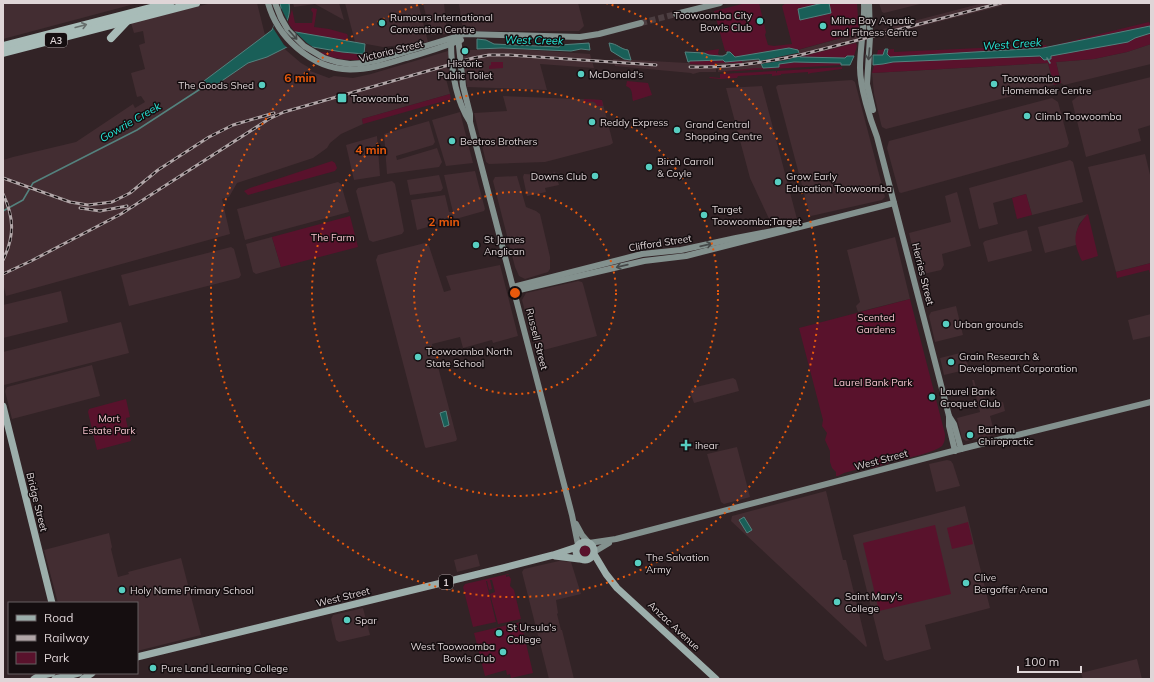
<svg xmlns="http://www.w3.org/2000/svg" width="1154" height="682" viewBox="0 0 1154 682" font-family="Mulish,sans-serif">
<rect width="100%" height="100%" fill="#322326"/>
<!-- built -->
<g fill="#432d32">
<polygon points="3,3 138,3 3,39"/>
<polygon points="212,3 257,3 265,35 271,31 280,45 301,63 308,67 310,71 329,78 334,76 353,78 371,74 448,51 451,74 448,75 446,79 450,94 362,119 363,124 341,134 330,143 327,148 313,158 237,183 229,197 222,199 230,234 6,296 3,283 3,160 13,157 76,142 133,104 135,108 145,102 141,96 137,97 131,73 145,69 139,45 145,43 143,31 134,33 131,23"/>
<polygon points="293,3 339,3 344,20 315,4 294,7"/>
<polygon points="345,3 418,3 428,42 383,47 355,42"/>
<polygon points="423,3 444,3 447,34 432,35 430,33"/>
<polygon points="459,3 578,3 584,26 579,31 463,31"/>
<polygon points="879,3 924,3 884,13 882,12"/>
<polygon points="983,3 1013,3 878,37 878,31 883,29"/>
<polygon points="859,33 856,43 800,57 798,50"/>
<polygon points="1151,44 1151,64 1064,85 1061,83 1056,62 1094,59 1127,52"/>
<polygon points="501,48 590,54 594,68 540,64 547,90 467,87 463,54 467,53 467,50 481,50"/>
<polygon points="613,59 688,63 688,62 725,62 759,59 763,68 718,72 718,69 716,69 716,72 700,72 693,74 691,73 615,66"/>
<polygon points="1048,63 1054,85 886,129 882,127 881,124 874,94 872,73"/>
<polygon points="1151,77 1151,125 1138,129 1141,141 1086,157 1072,101 1077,97 1086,93"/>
<polygon points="852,80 855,82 885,197 882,200 811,216 810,216 776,87 778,85"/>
<polygon points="762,86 797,219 795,221 776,225 771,223 750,178 726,88"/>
<polygon points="503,96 602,100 613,143 610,145 545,162 489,164 486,162 474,113 507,111"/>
<polygon points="1052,98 1058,102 1069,143 1067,147 901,193 899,192 887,148 889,141"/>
<polygon points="460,112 473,163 446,166 432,120"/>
<polygon points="429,121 435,142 433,145 396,156 397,160 437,148 442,162 439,167 387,174 384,134"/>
<polygon points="377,136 380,176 354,180 346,145"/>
<polygon points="1145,154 1151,179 1151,263 1116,272 1088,167"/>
<polygon points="1070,160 1073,162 1083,202 1032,215 1026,194 993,203 998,224 979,229 969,188"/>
<polygon points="475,171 485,209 484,211 417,230 411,200 445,195 449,212 453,212 444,175"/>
<polygon points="555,172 559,185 545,188 546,192 527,196 523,177 524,174 546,175"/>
<polygon points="439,175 443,188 441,191 410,195 407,180"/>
<polygon points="517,176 526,207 536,211 540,214 550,257 550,269 548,272 525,279 519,276 515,267 493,181 495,177"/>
<polygon points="392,181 395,184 404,231 402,234 373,242 369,240 356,191 358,188"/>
<polygon points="338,182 341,184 349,212 245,240 237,209"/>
<polygon points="957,192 971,246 942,254 944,265 941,270 919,275 909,233 951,222 945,196"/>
<polygon points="1088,214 1079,224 1076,234 1076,245 1045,253 1038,227"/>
<polygon points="1027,230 1032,251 988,262 983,243 985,241"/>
<polygon points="272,237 281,267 256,274 253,272 246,244"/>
<polygon points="895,237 910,299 858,312 856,306 860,302 847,250"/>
<polygon points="425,243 429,246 444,292 451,290 446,276 500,265 518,336 493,343 492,340 463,348 460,337 432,344 457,439 456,441 426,448 425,447 376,260 378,255"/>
<polygon points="231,247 234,249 241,275 239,278 129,306 121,275"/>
<polygon points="578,281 582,282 583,284 597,336 536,352 522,300 526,293"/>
<polygon points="61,291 68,322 3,338 3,305"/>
<polygon points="956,306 963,335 935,342 929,316 931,312"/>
<polygon points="1151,314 1151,336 1133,340 1128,320"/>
<polygon points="121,322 129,353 4,385 3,352"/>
<polygon points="964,352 969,369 944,375 940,358"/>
<polygon points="92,365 100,396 12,419 5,391 7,387"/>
<polygon points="733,378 736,380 739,391 694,403 690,392 692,388"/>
<polygon points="972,380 974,380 978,395 984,394 987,406 1003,402 1005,411 990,416 995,435 966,441 962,438 957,418 980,412"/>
<polygon points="737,447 750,497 724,504 721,502 707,454"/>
<polygon points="947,460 951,461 953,464 960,486 936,492 929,464"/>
<polygon points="826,491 843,560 846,560 867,646 866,647 731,521 732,516"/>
<polygon points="965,506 990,608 925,625 931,649 887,661 884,659 853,535"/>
<polygon points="109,533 112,547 111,549 118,577 129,574 128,572 181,558 201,635 137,651 137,603 58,603 44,550"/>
<polygon points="477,554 480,566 457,572 454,560"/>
<polygon points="559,561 571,562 581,594 556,600 558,613 557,614 561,630 562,630 574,679 549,679 522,572 524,569"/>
<polygon points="363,608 370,635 339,642 336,640 331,619 333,615"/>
<polygon points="1137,659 1142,679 1083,679 1081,673"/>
</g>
<!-- green -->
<g fill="#59122c">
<polygon points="746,3 759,3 766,32 765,35 768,45 774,46 792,44 782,6 786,3 857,3 859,33 797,50 789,48 735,57 731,52 725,51 714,11"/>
<polygon points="312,8 317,9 314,27 329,29 347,34 348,36 347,41 295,32 288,23 292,9 295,23 312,23 313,13 311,10"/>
<polygon points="1149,22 1151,26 1151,44 1127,52 1094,59 1056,62 1061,83 1054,85 1048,63 872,73 878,50 894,49 894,52 1046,45 1047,47"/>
<polygon points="856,43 857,46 854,56 847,56 845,58 800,57"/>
<polygon points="719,49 718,54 721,56 724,55 723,56 709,55 704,53 706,51"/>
<path d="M332,51L378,57C357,62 338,61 318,52L329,53Z"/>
<polygon points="723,60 725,62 742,60 742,63 714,63 714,65 690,64 690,61"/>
<polygon points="491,62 503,62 503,68 489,69 489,66 491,65"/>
<polygon points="794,62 841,63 841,65 717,72 756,68 779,67 778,64"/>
<polygon points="842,67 842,69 811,73 808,74 808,72 781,74 781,75 772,76 772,74 738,76 737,78 721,79 709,78 710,77 720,78 720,74 776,71 776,72 777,73 777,71"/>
<path d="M627,81L648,83L652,95L633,101C631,95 634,89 626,86Z"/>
<polygon points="450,94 451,99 363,124 362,119"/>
<path d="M584,99L602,100L603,106H597C594,99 589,102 584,104Z"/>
<polygon points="332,161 335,163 337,168 335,171 248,195 244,191 250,188"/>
<polygon points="1026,194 1032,215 1017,219 1012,198"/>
<path d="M1088,214L1098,256L1082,261C1072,241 1073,230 1088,214Z"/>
<polygon points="350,216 358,247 281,267 272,237"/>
<polygon points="1151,263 1151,277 1149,270 1117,278 1116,272"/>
<path d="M910,299L945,434C945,438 945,442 942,446C935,452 909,458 899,460V459L888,462L889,463L872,468L870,466L844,473L838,476H836V472L832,468L830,462V451L825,440L827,433L822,426L823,420L799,328Z"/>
<polygon points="126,399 130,417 126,418 126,420 131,441 97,450 88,412 89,409"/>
<polygon points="968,522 973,544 952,549 947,528"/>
<polygon points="935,525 951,594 879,611 863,543"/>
<circle cx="585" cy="551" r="5.5"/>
<polygon points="508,574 509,575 506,575 506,577 509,576 511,579 510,586 514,590 521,619 498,624 490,594 495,592 492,580 490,580 492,589 489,590 487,581 486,581 496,622 473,627 463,587 465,584"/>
<polygon points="521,622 533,673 511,678 510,674 507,675 506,670 485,676 474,633"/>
</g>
<!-- water -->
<g fill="#195f58" stroke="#54827e">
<path d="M280,3H289C291,14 287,23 281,32H296L365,44L364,54L342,52L307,46L287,47L267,57L248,63L210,89L204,81L272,30L280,13L281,8Z"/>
<polygon points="823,3 829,3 831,13 800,20 798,9"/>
<polygon points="1150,26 1151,33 1135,38 1128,42 1051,56 1051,59 1044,60 1040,56 893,62 883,64 873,65 873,55 883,55 885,49 888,49 887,54 890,57 1043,48"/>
<polygon points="477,39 486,40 494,44 559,47 560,45 589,43 590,50 581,49 571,51 502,48 477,49"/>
<path d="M609,43C618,44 620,49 628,50L631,60L624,59L611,51Z"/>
<polygon points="789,48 798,50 800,57 845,58 847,56 854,56 850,65 841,65 841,63 794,62 779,64 779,67 763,68 759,59 725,62 723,60 690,61 688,62 685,52 704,53 709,55 720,56 723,56 727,54 727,52 730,52 735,57"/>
<polygon points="446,411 449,425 444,427 440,413"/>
<polygon points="744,517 752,530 747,533 739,520"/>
</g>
<!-- pier -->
<g fill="#322326">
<polygon points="281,8 289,24 284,31 293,30 307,43 317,50 295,48 289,49 284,45 273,28"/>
<polygon points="797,53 799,53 800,57 798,56 787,60 761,64 760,61"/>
</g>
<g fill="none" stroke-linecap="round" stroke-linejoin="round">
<!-- stream -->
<g stroke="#54827e" stroke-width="1.5">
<polyline points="1047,58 1050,63"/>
<polyline points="3,211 23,200 33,183 137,130 208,84"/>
</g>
<!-- secondary-tunnel -->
<polyline stroke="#4c3e41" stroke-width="6" stroke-dasharray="6 3" stroke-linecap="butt" points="641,23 676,14"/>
<!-- secondary -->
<g stroke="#83918e" stroke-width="6">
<path d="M268,3C273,21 283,36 297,48C333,79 365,71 406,58C424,53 443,47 461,40"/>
<polyline points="275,3 281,18 288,30 304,46 324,58 337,62 350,64 363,63 379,60 465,34 580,37 599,34 641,23"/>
<path d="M864,3C865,25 860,46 860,68C860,87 870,119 877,137L949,416V426L955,451"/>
<polyline points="869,3 870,37 867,84 873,110"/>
<polyline points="676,14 720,3"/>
<polyline points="458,36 463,86 470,114 470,122 572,515 578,545"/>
<path d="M451,41C451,68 455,99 470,122"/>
<polyline points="513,287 642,254 681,250 736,238 783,229"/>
<polyline points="515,291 644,261 686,256 894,203"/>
<polyline points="949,416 954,424 961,449"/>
<polyline points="576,524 582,535 588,542"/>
<polyline points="589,543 616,539 949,452 1151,402"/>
<polyline points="594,552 609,543"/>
</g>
<!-- primary -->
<g stroke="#9caeab" stroke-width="7">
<polyline points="3,406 52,603"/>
<circle cx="585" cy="551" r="9"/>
<polyline points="594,554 606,574 617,588 716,679"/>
<polyline points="555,556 579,559"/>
<polyline points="137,657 503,568 553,555 577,547"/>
<polyline points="34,679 39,676 52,673"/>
<polyline points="55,679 79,673"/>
<polyline points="83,679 92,673"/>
</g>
<!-- trunk -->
<g stroke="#a8bcb8" stroke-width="8">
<polyline points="111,38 127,21"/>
<polyline points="3,46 170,3"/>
<polyline points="3,53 196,3"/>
</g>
<!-- rail casing -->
<g stroke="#b1a6a8" stroke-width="3">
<g id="rail">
<path d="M690,67C727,68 763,63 800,55L1001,3"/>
<polyline points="3,178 70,202 88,205 112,202 130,193 158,170 209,137 233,125 274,113"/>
<path d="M3,194C14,217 15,236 3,260"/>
<polyline points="80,208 100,211 127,206"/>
<polyline points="3,274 31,261 121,214 269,119 284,112 473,58 489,55 509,55 656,65"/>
</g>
</g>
<!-- rail -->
<use href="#rail" stroke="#150e10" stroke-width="1.5" stroke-dasharray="4.5" stroke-linecap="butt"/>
</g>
<!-- one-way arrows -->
<defs><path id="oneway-shaft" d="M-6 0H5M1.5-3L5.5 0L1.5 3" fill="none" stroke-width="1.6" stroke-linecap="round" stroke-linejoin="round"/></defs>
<use stroke="#666e6c" href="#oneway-shaft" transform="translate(81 26) rotate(-15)"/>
<g stroke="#464949">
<use href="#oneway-shaft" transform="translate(293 35) rotate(48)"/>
<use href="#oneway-shaft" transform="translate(869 54) rotate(95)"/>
<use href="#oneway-shaft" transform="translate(706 245) rotate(-13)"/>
<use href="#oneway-shaft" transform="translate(622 266) rotate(167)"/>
</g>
<!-- distance rings -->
<g fill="none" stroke="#e8590c" stroke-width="2" stroke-dasharray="2 4">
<circle cx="515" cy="293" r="101"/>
<circle cx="515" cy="293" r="203"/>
<path d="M606 3A304 304 0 1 1 424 3"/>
</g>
<!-- markers -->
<g fill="#57cec1" stroke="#150e10" stroke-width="1.5">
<circle cx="760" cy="21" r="4"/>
<circle cx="382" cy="23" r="4"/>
<circle cx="823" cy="26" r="4"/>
<circle cx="465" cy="51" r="4"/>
<circle cx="581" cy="74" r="4"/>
<circle cx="994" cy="84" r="4"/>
<circle cx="262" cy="85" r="4"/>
<rect x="337" y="93" width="10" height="10" rx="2"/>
<circle cx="1027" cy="116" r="4"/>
<circle cx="592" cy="122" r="4"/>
<circle cx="677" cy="130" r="4"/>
<circle cx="452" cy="141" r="4"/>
<circle cx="649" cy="167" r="4"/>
<circle cx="595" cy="176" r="4"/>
<circle cx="778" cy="182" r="4"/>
<circle cx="704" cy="215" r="4"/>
<circle cx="476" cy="245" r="4"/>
<circle cx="946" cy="324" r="4"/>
<circle cx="418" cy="357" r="4"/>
<circle cx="951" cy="362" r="4"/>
<circle cx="932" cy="397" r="4"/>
<circle cx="970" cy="435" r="4"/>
<path d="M684 439h4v4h4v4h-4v4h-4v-4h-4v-4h4z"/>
<circle cx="638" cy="563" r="4"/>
<circle cx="966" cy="583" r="4"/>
<circle cx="122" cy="590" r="4"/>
<circle cx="837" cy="602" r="4"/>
<circle cx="347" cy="620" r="4"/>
<circle cx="499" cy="633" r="4"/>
<circle cx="503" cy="652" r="4"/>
<circle cx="153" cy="668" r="4"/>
</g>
<g text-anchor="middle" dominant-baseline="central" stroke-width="3" stroke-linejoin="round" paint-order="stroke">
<!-- shield labels -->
<g fill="#150e10" stroke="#a2999b" stroke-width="1">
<rect x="45" y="33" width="22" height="14" rx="3"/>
<rect x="439" y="575" width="14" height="14" rx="3"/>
</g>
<g font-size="9" font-weight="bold" fill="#dfd5d7">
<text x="56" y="40">A3</text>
<text x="446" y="582">1</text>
</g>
<!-- poi labels -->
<g font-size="10" fill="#dfd5d7" stroke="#150e10" text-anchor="start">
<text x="752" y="15" text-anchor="end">Toowoomba City<tspan x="752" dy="12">Bowls Club</tspan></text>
<text x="390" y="17">Rumours International<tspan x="390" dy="12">Convention Centre</tspan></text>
<text x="831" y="20">Milne Bay Aquatic<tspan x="831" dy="12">and Fitness Centre</tspan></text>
<text x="465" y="63" text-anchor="middle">Historic<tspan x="465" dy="12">Public Toilet</tspan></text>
<text x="589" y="74">McDonald's</text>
<text x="1002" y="78">Toowoomba<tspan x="1002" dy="12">Homemaker Centre</tspan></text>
<text x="254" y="85" text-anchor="end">The Goods Shed</text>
<text x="351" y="98">Toowoomba</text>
<text x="1035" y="116">Climb Toowoomba</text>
<text x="600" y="122">Reddy Express</text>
<text x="685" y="124">Grand Central<tspan x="685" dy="12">Shopping Centre</tspan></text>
<text x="460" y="141">Beetros Brothers</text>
<text x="657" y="161">Birch Carroll<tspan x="657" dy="12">&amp; Coyle</tspan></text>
<text x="587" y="176" text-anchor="end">Downs Club</text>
<text x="786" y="176">Grow Early<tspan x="786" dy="12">Education Toowoomba</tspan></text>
<text x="712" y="209">Target<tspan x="712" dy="12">Toowoomba;Target</tspan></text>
<text x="484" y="239">St James<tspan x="484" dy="12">Anglican</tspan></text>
<text x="954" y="324">Urban grounds</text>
<text x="426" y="351">Toowoomba North<tspan x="426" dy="12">State School</tspan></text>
<text x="959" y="356">Grain Research &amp;<tspan x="959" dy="12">Development Corporation</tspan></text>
<text x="940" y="391">Laurel Bank<tspan x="940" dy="12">Croquet Club</tspan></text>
<text x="978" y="429">Barham<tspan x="978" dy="12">Chiropractic</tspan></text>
<text x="695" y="445">ihear</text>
<text x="646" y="557">The Salvation<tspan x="646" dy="12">Army</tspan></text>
<text x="974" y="577">Clive<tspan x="974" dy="12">Bergoffer Arena</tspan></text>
<text x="130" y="590">Holy Name Primary School</text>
<text x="845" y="596">Saint Mary's<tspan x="845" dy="12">College</tspan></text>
<text x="355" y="620">Spar</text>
<text x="507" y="627">St Ursula's<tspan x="507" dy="12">College</tspan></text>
<text x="495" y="646" text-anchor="end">West Toowoomba<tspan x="495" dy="12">Bowls Club</tspan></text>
<text x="161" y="668">Pure Land Learning College</text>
</g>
<!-- street labels -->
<g font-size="10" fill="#dfd5d7" stroke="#150e10">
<text transform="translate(391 51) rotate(-14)">Victoria Street</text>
<text transform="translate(660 243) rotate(-9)">Clifford Street</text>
<text transform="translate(923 274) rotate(76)">Herries Street</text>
<text transform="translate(537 339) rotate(76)">Russell Street</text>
<text transform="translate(881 460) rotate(-15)">West Street</text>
<text transform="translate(37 502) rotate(76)">Bridge Street</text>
<text transform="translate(343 597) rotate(-14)">West Street</text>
<text transform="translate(674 626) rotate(43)">Anzac Avenue</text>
</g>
<!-- park labels -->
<g font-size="10" fill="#f4c3cd" stroke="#150e10">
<text x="333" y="237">The Farm</text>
<text x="876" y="317">Scented<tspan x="876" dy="12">Gardens</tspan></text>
<text x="873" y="382">Laurel Bank Park</text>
<text x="109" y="418">Mort<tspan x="109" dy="12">Estate Park</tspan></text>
</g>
<!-- water labels -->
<g font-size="11" font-style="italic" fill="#26ead9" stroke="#150e10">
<text transform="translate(534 40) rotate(1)">West Creek</text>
<text transform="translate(1012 44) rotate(-4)">West Creek</text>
<text transform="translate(130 122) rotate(-30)">Gowrie Creek</text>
</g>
</g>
<circle cx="515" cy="293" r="6" fill="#e8590c" stroke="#150e10" stroke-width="2"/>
<g font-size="12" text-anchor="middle" font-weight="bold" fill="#e8590c" stroke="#150e10" stroke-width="3" stroke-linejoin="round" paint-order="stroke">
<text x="300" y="82">6 min</text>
<text x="371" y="154">4 min</text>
<text x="444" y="226">2 min</text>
</g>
<!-- border -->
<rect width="1154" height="682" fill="none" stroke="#dfd5d7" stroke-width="8"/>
<!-- legend -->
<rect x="8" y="602" width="130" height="72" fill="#150e10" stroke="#665e60"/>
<rect x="16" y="615" width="20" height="6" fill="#9caeab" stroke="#665e60"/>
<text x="44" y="622" font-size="12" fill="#dfd5d7">Road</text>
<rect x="16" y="635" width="20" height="6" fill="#b1a6a8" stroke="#665e60"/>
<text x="44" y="642" font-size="12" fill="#dfd5d7">Railway</text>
<rect x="16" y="652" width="20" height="12" fill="#59122c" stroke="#665e60"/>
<text x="44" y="662" font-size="12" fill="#dfd5d7">Park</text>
<!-- scale -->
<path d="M1018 666v6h63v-6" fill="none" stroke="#dfd5d7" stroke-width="2"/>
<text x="1024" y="666" font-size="12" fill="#dfd5d7" stroke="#150e10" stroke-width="3" paint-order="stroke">100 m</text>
</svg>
